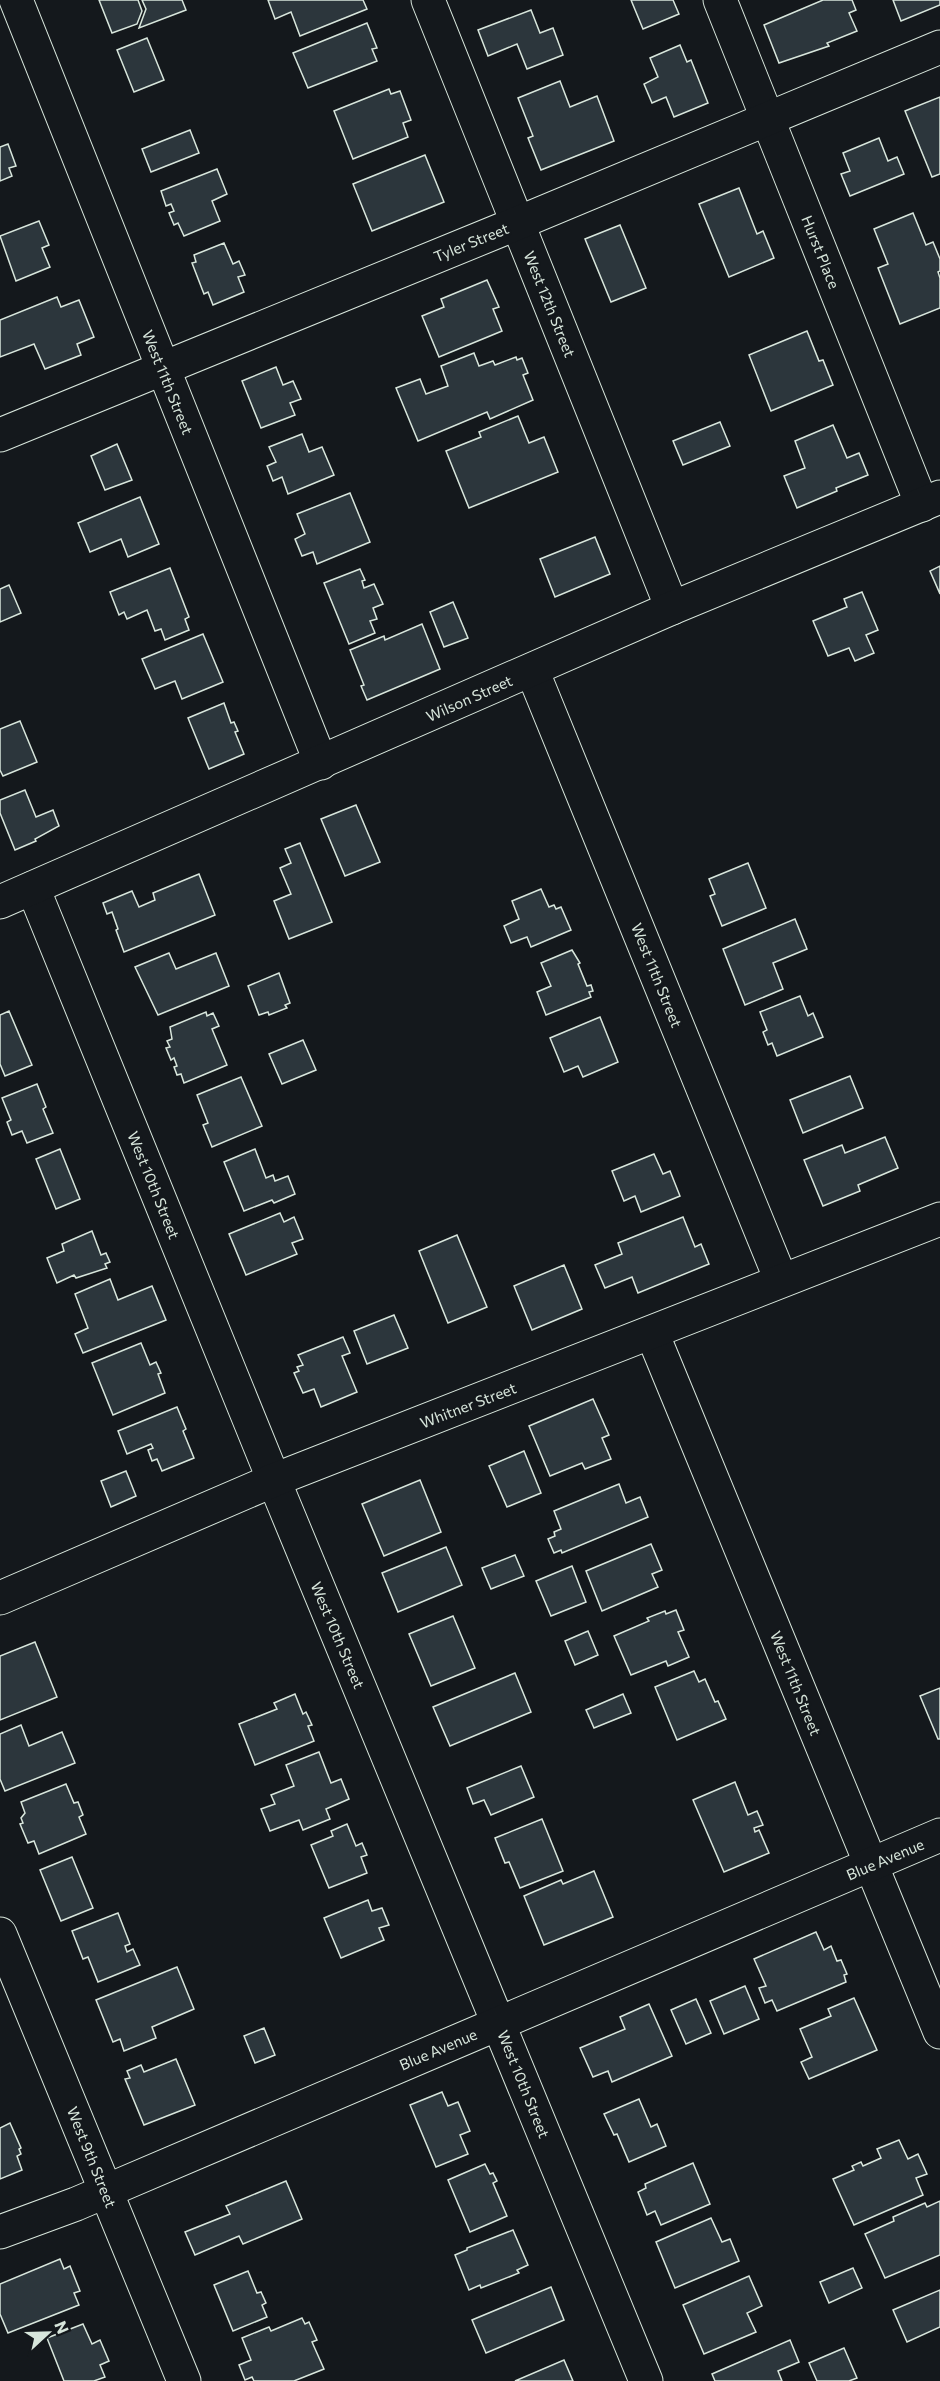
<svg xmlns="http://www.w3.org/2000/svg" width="940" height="2381" viewBox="0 0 940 2381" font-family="Commissioner,sans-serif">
<rect width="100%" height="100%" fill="#14181c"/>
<!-- building -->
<g fill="#2c363c" stroke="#d8e6dc" stroke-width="1.5">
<polygon points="99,0 138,0 142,11 137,24 112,33"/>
<polygon points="142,0 182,0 186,10 139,28 146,9"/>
<polygon points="268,0 363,0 367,9 300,36 291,12 275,19"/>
<polygon points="631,0 673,0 679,14 643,29"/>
<polygon points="823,0 852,0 856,10 849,13 857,31 827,43 829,46 779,63 764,25"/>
<polygon points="893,0 940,0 940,5 901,21"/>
<polygon points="531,10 540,33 553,28 563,55 527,69 517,44 488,56 478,30"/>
<polygon points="367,23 377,48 372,49 377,61 308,88 293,53"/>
<polygon points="147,38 164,80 134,92 117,50"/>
<polygon points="680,45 687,62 691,60 708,103 674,117 666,97 652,103 644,84 658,77 650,58"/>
<polygon points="560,81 570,107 597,96 614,141 541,170 528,138 533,136 518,98"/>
<polygon points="389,89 391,94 400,91 411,120 403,123 408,137 353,159 334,111"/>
<polygon points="940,97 940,174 932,177 905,111"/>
<polygon points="190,130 199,153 151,172 142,149"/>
<polygon points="879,138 888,161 897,157 904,174 850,196 841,174 850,171 843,153"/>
<polygon points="8,144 16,166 9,168 12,176 0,181 0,147"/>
<polygon points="425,155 444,202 372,231 353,184"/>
<polygon points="217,169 227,194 212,201 220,221 184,236 178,223 174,225 169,213 174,211 171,204 166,206 161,191"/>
<polygon points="739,188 757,234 763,231 774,258 729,277 699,204"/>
<polygon points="913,213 926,245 933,242 940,259 940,271 938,272 940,278 940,308 900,324 878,268 888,264 874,229"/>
<polygon points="39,221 49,245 42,248 50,267 16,281 0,236"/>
<polygon points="620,225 646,288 611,302 585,239"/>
<polygon points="224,243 233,264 239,261 245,275 238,277 244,292 213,305 208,292 204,294 192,263 196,262 194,255"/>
<polygon points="487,280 499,307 493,309 502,331 439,357 422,316 444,307 441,299"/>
<polygon points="57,297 61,307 79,300 94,337 77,344 81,355 45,369 34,344 0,357 0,320"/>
<polygon points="807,331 819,361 823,360 833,385 771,411 749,355"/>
<polygon points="474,353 479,366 493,361 495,365 516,357 517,360 522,358 528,373 523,375 533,400 490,419 487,412 418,441 396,388 420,379 426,394 448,386 441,366"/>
<polygon points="276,367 283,385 293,381 301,399 290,403 295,415 261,428 242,381"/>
<polygon points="518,416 529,443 544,437 558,472 469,508 446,451 481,437 479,432"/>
<polygon points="720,422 730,446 683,465 673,441"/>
<polygon points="833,425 847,458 859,453 868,475 836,488 837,491 797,508 784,476 805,468 795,441"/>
<polygon points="302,434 309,452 322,447 334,475 288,494 282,477 273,481 267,466 276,462 269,447"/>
<polygon points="117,444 132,480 105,490 91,456"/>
<polygon points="350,493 370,542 317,564 313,552 302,556 295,539 305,534 297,514"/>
<polygon points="140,497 159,544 128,557 121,539 90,552 78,523"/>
<polygon points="595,537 610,574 555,597 540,559"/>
<polygon points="940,566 940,594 930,571"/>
<polygon points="170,568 189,617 185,619 189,630 165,640 161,629 155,631 147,610 127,619 124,612 119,615 110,592"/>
<polygon points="360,569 365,580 362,581 364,588 374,584 383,604 373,608 377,619 370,621 375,633 349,644 324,583"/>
<polygon points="9,585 21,613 0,622 0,589"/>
<polygon points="862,592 878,630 866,635 874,653 855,661 849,648 828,656 813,621 847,607 844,599"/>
<polygon points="453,602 468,638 444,647 430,612"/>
<polygon points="422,624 440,669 367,700 361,686 364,685 350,650 384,636 385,640"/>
<polygon points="203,634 223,682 182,699 175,681 155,689 142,659"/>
<polygon points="224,703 231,723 234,722 238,731 235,732 244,754 209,769 188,718"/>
<polygon points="20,721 37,762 3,776 0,770 0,729"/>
<polygon points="25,790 36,817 53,810 59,826 35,839 36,841 15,850 0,813 0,800"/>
<polygon points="356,805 380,862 345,876 321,819"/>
<polygon points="300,843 332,922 289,939 274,901 291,894 280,868 291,863 285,849"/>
<polygon points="748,863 766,908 722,926 710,896 715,894 709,879"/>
<polygon points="199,874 215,915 124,952 116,930 118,929 112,912 107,914 103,903 132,891 139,907 155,900 153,893"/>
<polygon points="541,889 549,907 554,905 556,909 561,907 571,930 531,947 527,937 511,943 504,926 519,919 512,901"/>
<polygon points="795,919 807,949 773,963 783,989 745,1005 723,949"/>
<polygon points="572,950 580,963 578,964 587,986 591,985 593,991 589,992 591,997 546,1015 537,992 551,986 541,963"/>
<polygon points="169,953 176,969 216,953 229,986 158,1015 135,967"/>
<polygon points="279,973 290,1003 285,1005 287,1008 269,1015 268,1012 259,1015 248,986"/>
<polygon points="800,996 808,1016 813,1013 823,1037 777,1056 772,1043 768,1045 763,1032 767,1030 760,1012"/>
<polygon points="9,1011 32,1065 5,1076 0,1064 0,1015"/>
<polygon points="206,1012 207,1016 213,1013 219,1026 212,1029 227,1065 184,1083 181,1074 177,1075 174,1067 177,1066 174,1058 171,1060 166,1048 170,1047 167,1041 172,1039 170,1027"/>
<polygon points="600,1017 618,1062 583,1077 578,1066 564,1072 550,1038"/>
<polygon points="303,1040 316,1070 282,1084 269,1054"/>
<polygon points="850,1076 863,1108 803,1133 790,1100"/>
<polygon points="241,1077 262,1126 212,1147 203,1125 208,1123 197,1095"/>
<polygon points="37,1084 46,1107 43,1109 53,1133 27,1143 22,1131 12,1135 7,1122 11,1120 2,1098"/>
<polygon points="885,1137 898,1168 858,1185 860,1191 823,1206 804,1160 842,1145 845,1153"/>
<polygon points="60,1149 80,1199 56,1209 36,1159"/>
<polygon points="255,1149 266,1178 273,1175 275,1181 288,1176 295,1194 274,1203 272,1200 244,1211 224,1162"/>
<polygon points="654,1154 663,1174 670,1171 680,1196 641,1212 635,1196 624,1201 612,1171"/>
<polygon points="280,1213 284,1222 294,1217 303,1239 292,1243 297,1254 246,1275 229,1234"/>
<polygon points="683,1217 695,1247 701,1244 709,1264 638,1293 632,1277 605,1288 595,1265 622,1254 618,1243"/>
<polygon points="92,1231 101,1255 106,1253 110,1262 105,1264 107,1268 76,1278 74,1275 57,1283 47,1258 64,1251 62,1244"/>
<polygon points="457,1235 487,1307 448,1323 419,1251"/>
<polygon points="564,1265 582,1309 532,1330 514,1286"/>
<polygon points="110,1279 118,1300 152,1286 166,1320 83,1353 75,1334 88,1328 75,1294"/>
<polygon points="394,1315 408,1348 367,1364 354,1331"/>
<polygon points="343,1337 350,1353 342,1356 357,1392 321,1407 314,1389 303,1393 294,1373 299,1371 297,1367 303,1365 298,1355"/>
<polygon points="141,1343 150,1365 156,1362 161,1373 158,1374 165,1393 113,1415 92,1363"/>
<polygon points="593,1399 609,1435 602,1438 611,1459 585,1469 582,1463 550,1476 529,1426"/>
<polygon points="177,1407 186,1429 183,1431 194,1458 162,1471 157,1459 152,1461 148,1450 153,1448 151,1444 127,1454 118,1431"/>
<polygon points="524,1451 541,1493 507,1507 489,1466"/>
<polygon points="126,1471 136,1496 111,1507 101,1481"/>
<polygon points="420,1480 441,1532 384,1556 362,1504"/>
<polygon points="619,1484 626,1503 640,1497 648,1517 562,1553 561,1550 554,1553 548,1539 555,1536 554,1532 561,1529 554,1511"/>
<polygon points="651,1544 662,1570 652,1574 658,1587 602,1611 586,1571"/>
<polygon points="446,1547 462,1585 398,1612 382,1573"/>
<polygon points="515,1555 524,1576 491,1589 482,1568"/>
<polygon points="572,1566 586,1602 551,1616 536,1581"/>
<polygon points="676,1610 684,1630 678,1632 689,1657 668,1666 666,1661 631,1675 614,1636 649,1621 647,1618 665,1611 666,1614"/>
<polygon points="453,1616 475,1668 431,1686 409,1634"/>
<polygon points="588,1631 598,1655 575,1665 565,1641"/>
<polygon points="35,1642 57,1697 0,1720 0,1656"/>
<polygon points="694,1671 699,1682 705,1679 715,1702 718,1701 726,1719 677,1740 655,1687"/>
<polygon points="515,1673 531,1712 450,1746 433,1707"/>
<polygon points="940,1688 940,1739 938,1739 920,1696"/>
<polygon points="295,1694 303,1714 306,1712 312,1725 308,1726 314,1741 255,1765 239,1724 277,1709 274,1703"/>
<polygon points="623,1694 631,1713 594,1728 586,1710"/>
<polygon points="21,1725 29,1746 62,1732 75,1763 5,1791 0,1779 0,1734"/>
<polygon points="319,1752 331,1783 341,1779 349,1799 326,1809 330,1819 303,1830 299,1820 270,1831 261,1809 275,1804 271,1795 294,1786 286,1765"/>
<polygon points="521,1766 534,1797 491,1815 484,1800 473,1804 467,1788"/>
<polygon points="735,1782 748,1815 757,1811 763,1825 754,1828 755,1832 759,1830 769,1853 724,1872 693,1800"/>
<polygon points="66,1784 74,1803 78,1802 83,1815 79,1817 86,1834 39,1854 34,1841 28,1843 20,1824 23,1823 21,1818 25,1813 21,1802"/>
<polygon points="542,1819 563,1871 520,1888 509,1862 505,1863 495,1838"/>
<polygon points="347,1824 356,1846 362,1843 367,1855 361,1857 367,1873 329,1888 311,1845 333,1836 331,1831"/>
<polygon points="72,1857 93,1908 61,1921 40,1870"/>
<polygon points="594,1871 613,1917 544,1945 524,1896 561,1880 563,1884"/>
<polygon points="368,1900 372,1911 382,1908 389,1925 379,1928 384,1940 341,1958 324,1918"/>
<polygon points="118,1913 130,1944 125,1946 127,1952 133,1949 140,1965 98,1982 88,1957 83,1959 72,1931"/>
<polygon points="816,1932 824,1950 831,1946 837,1961 841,1960 847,1974 844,1975 846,1982 777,2011 772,2000 765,2003 759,1988 766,1986 754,1959"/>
<polygon points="177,1967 194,2009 152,2027 156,2038 124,2051 120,2039 113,2042 96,2000"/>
<polygon points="745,1986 759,2019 724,2034 710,2001"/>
<polygon points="854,1998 877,2050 809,2079 801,2062 812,2057 800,2029 831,2016 828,2009"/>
<polygon points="696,1999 711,2033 686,2044 671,2010"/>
<polygon points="649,2004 672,2056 612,2082 608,2071 593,2077 580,2048 625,2029 620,2017"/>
<polygon points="264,2028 275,2055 255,2063 244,2036"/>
<polygon points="176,2059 195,2105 144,2125 125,2079 130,2078 127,2071 141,2065 144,2072"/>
<polygon points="442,2092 448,2106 458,2102 470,2131 460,2135 468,2154 436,2167 410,2105"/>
<polygon points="639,2099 651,2127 657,2124 666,2146 629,2162 617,2134 614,2135 604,2114"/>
<polygon points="10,2123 21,2148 19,2149 21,2154 17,2156 22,2170 0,2179 0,2128"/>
<polygon points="899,2140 908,2159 918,2154 927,2174 916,2178 923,2195 854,2225 833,2179 854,2170 852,2166 861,2162 863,2166 881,2158 877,2149"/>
<polygon points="693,2163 710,2204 661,2225 655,2211 647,2215 638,2192 646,2188 645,2184"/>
<polygon points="485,2164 490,2174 493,2173 497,2181 493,2183 507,2216 470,2232 448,2180"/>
<polygon points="286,2181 302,2219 243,2244 239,2236 195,2255 185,2232 230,2214 226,2206"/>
<polygon points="940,2201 940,2255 885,2278 865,2234 894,2221 893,2217 925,2203 927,2207"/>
<polygon points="711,2218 722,2242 730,2239 739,2261 675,2288 656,2242"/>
<polygon points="513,2230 528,2265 517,2270 519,2273 481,2288 480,2285 469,2290 455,2255 467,2250 467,2248"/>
<polygon points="60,2259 64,2269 70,2266 80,2291 74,2293 79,2305 8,2333 0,2314 0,2284"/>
<polygon points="853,2268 862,2288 829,2303 820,2282"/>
<polygon points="248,2271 257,2293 261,2292 266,2303 262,2305 267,2317 233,2331 214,2285"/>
<polygon points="749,2276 762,2306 747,2313 756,2332 704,2354 683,2305"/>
<polygon points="551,2287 564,2320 486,2353 472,2320"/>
<polygon points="940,2290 940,2327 907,2342 893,2310"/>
<polygon points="302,2318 305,2324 309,2322 317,2340 312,2342 324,2369 294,2381 254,2381 252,2377 245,2380 239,2365 251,2360 242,2338 269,2327 271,2331"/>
<polygon points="83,2324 92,2344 100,2340 109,2361 100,2365 105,2377 94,2381 64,2381 47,2338"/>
<polygon points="790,2340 799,2362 778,2371 782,2381 715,2381 712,2374"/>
<polygon points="844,2348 857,2378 849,2381 817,2381 809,2363"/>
<polygon points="564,2360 573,2381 515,2381"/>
</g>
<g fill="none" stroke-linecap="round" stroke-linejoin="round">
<!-- minor casing -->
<g stroke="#d8e6dc" stroke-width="35">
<g id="minor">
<polyline points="16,0 321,763"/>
<polyline points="428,0 672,608"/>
<polyline points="720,0 922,505"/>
<polyline points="0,435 518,223 940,47"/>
<polyline points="532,670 781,1280"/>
<polyline points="33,888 282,1500 646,2381"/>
<polyline points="0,902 672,608 940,497"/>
<polyline points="652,1333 940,2032"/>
<polyline points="0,1598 274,1480 940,1219"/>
<polyline points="0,1934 184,2381"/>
<polyline points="0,2232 76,2204 940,1835"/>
</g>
</g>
<!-- minor -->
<use href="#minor" stroke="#14181c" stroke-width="33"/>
</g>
<g text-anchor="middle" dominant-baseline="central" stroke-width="4.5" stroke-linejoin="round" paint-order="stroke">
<!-- street labels -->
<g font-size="15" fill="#d8e6dc" stroke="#14181c">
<text transform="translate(471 242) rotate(-22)">Tyler Street</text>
<text transform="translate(821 252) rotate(68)">Hurst Place</text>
<text transform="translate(550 304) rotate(68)">West 12th Street</text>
<text transform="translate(168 382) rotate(68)">West 11th Street</text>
<text transform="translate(469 698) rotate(-24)">Wilson Street</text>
<text transform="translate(657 975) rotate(68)">West 11th Street</text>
<text transform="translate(154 1185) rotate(68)">West 10th Street</text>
<text transform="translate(468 1405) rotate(-21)">Whitner Street</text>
<text transform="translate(338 1635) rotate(67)">West 10th Street</text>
<text transform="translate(796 1683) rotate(68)">West 11th Street</text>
<text transform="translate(885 1859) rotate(-23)">Blue Avenue</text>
<text transform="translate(438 2049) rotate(-23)">Blue Avenue</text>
<text transform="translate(524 2084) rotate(68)">West 10th Street</text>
<text transform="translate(92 2157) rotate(68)">West 9th Street</text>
</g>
</g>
<!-- north arrow -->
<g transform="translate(48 2333) rotate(68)" stroke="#14181c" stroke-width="4.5" paint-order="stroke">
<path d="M0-4.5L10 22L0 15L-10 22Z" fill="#d8e6dc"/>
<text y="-9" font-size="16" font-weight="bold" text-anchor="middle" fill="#d8e6dc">N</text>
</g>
</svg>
